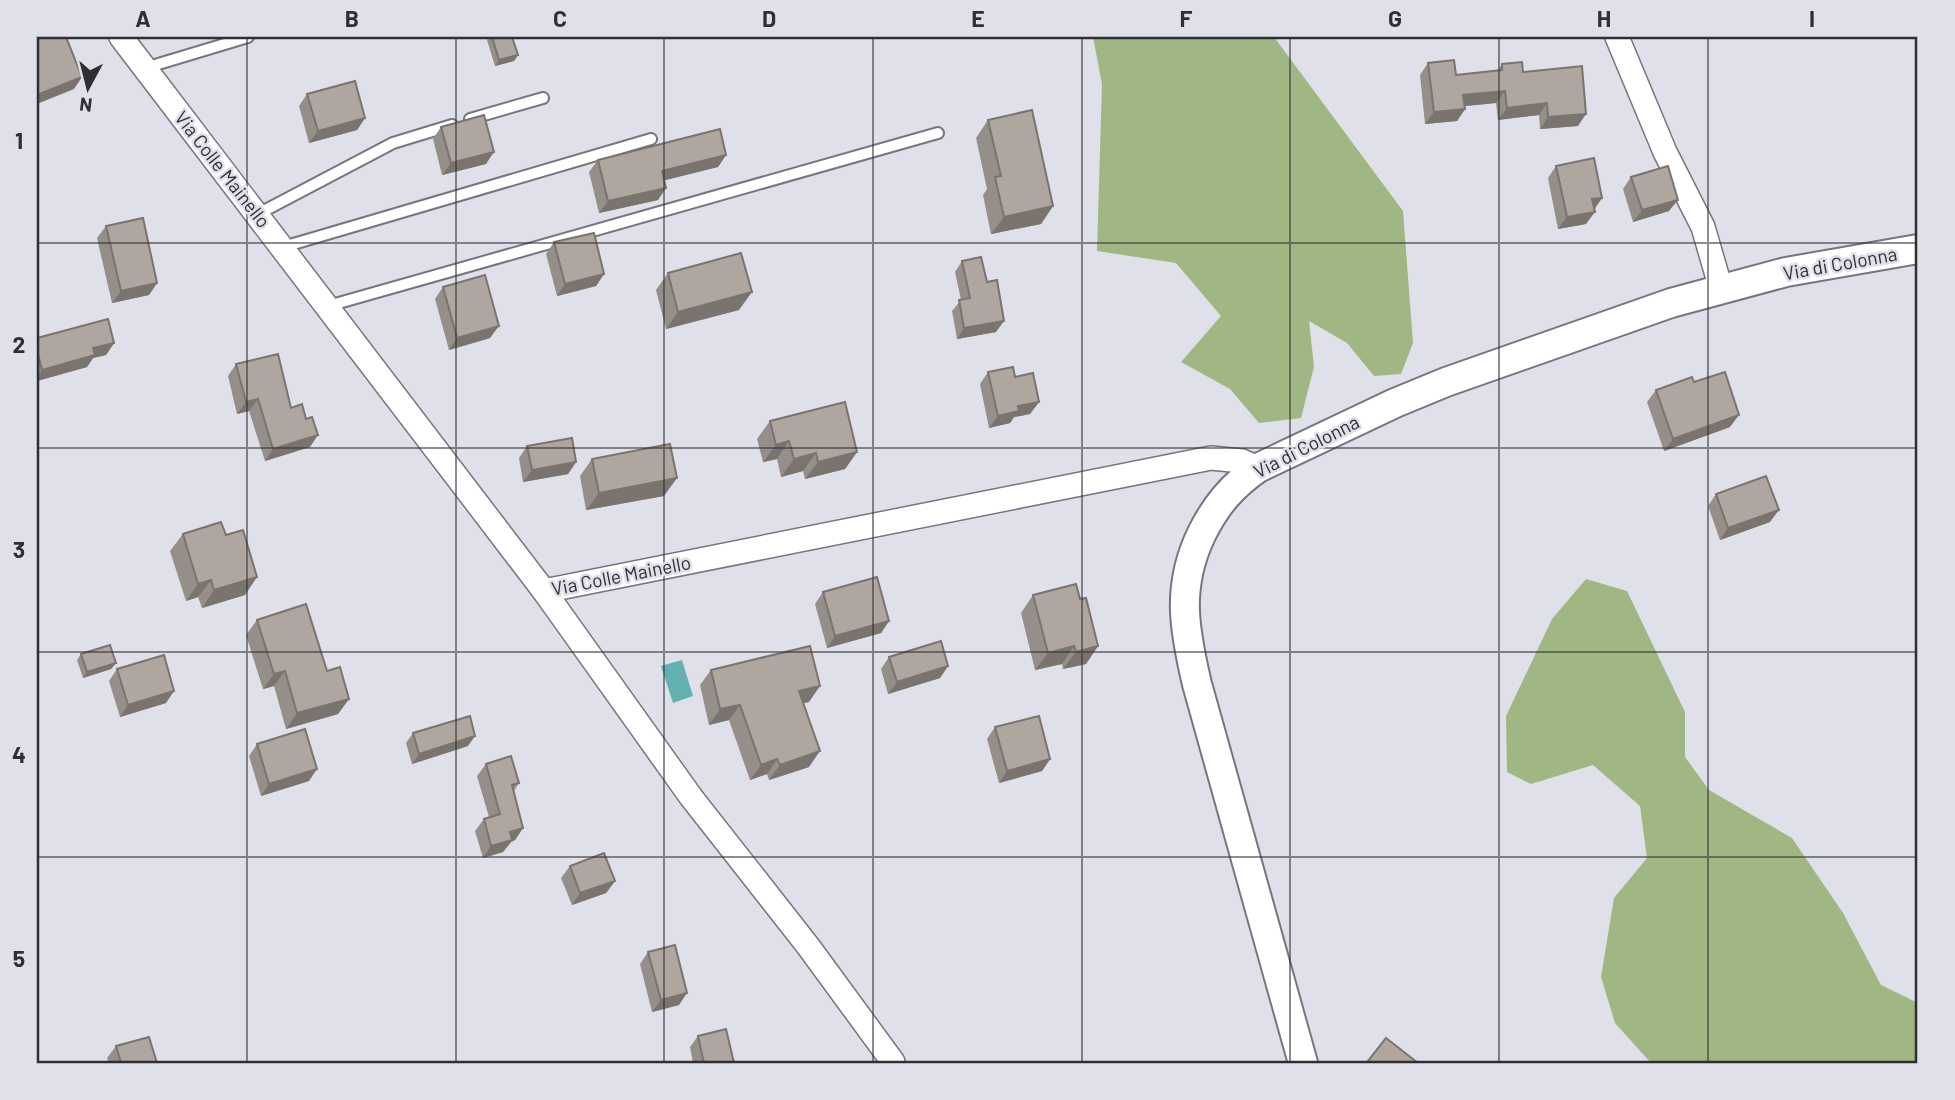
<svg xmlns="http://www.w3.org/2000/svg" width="1955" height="1100" viewBox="0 0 1955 1100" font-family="Barlow,sans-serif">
<rect width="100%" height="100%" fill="#dfe0ea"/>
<!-- forest -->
<g fill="#a0b783">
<polygon points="1093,37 1274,37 1403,211 1413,343 1401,374 1374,376 1347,343 1309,321 1314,367 1301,418 1259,423 1230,389 1181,362 1221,316 1176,263 1097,251 1102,84"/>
<polygon points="1586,579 1627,591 1685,712 1685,757 1709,790 1792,838 1843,913 1881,985 1918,1003 1918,1063 1651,1063 1615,1023 1601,977 1614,898 1647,858 1640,806 1593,765 1531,784 1507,772 1506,716 1552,619"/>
</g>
<!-- water -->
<polygon fill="#63b0b1" points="682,660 693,696 673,703 661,666"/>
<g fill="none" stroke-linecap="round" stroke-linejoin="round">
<!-- service casing -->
<g stroke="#75767f" stroke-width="14">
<g id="service">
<polyline points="145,68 248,37"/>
<polyline points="470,119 543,98"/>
<polyline points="258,214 393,143 452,125"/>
<polyline points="283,247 651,139"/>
<polyline points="328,306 938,133"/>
</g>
</g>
<!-- minor casing -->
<g stroke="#75767f" stroke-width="26">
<g id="minor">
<polyline points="121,37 544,591 1211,458 1242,461 1258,468"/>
<polyline points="1617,37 1665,152 1703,227 1721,289"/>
<polyline points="544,591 691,797 808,946 893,1062"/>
</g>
</g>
<!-- tertiary casing -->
<g stroke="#75767f" stroke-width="32">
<path id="tertiary" d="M1303,1063L1197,684C1184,629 1176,586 1202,533C1216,505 1232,486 1258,468L1395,403L1446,382L1671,303L1786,272L1918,249"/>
</g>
<!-- service -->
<use href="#service" stroke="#fff" stroke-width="10"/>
<!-- minor -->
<use href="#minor" stroke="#fff" stroke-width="23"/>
<!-- tertiary -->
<use href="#tertiary" stroke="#fff" stroke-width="28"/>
</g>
<!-- wall -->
<g fill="#968f89">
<polygon points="489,37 512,37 518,55 514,61 495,66 487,40"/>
<polygon points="1428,63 1456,75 1498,70 1502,64 1523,72 1578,126 1540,129 1539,115 1498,120 1496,103 1465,106 1465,109 1457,121 1425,124 1420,75"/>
<polygon points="307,94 365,118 357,130 309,143 299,106"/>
<polygon points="988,120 1053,206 1041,224 991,234 983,195 987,189 976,138"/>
<polygon points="441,127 486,164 442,175 433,139"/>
<polygon points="726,155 718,167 664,180 658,200 599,213 589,172 598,160"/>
<polygon points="1556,166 1602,198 1594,209 1586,224 1558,229 1548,178"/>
<polygon points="1631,177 1669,211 1633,222 1623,189"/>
<polygon points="106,226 157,283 149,295 112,303 97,238"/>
<polygon points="554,242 604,274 596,286 557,296 546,254"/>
<polygon points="962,261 987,282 996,332 957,339 952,311 961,300 955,272"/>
<polygon points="668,273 739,310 666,329 656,290"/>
<polygon points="443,287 490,338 449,350 435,299"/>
<polygon points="37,338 114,343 106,355 93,358 87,367 37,381"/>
<polygon points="236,364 291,408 310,447 265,461 249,411 237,414 228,376"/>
<polygon points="988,372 1015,377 1039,402 1030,414 1014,417 1010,423 989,428 980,384"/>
<polygon points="1694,382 1730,427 1664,451 1647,402 1656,390"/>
<polygon points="770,421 857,452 845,469 805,479 803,471 781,477 777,459 763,462 757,439"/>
<polygon points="527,446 576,462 568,474 523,482 519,458"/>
<polygon points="592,459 664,496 586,510 580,476"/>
<polygon points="1716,494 1770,522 1720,540 1708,506"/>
<polygon points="183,534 245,595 202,608 198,597 186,601 170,551"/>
<polygon points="823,592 889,621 881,633 827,648 815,604"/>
<polygon points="1033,595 1080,599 1098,646 1086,664 1063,669 1062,664 1035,670 1021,613"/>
<polygon points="257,620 327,671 349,699 338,714 286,729 274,686 263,689 246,635"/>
<polygon points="81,654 116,663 111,669 83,678 77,660"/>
<polygon points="889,657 948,666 940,678 888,694 881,669"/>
<polygon points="117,669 166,703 120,717 109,681"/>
<polygon points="711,670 809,702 803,703 809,767 769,780 767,774 750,780 729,720 709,725 700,685"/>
<polygon points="995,727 1050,759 1042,771 999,783 987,739"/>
<polygon points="413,733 468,746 412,764 406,743"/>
<polygon points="257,744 309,781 261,796 249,756"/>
<polygon points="486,764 519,783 514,791 523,828 515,840 511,842 503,852 483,858 475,831 484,819 489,817 477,776"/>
<polygon points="570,866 615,881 606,893 572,905 561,878"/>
<polygon points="648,952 679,1005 652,1012 640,964"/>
<polygon points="698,1036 734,1063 693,1063 690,1047"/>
<polygon points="116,1046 157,1063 109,1063 107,1058"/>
</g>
<!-- shaded-wall -->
<g fill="#7a746f">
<polygon points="518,55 514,61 495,66 499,60"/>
<polygon points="82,77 74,89 37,104 37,95"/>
<polygon points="1505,91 1496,103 1455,107 1463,95"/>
<polygon points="1547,103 1539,115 1498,120 1507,108"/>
<polygon points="1465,109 1457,121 1425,124 1434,112"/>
<polygon points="1586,114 1578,126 1540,129 1548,117"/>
<polygon points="365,118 357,130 309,143 318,131"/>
<polygon points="494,152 486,164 442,175 451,163"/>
<polygon points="726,155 718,167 654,183 662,171"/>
<polygon points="666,188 658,200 599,213 608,201"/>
<polygon points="1602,198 1594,210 1592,199"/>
<polygon points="1678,200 1669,211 1633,222 1642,210"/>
<polygon points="1053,206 1041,224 991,234 1004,217"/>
<polygon points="1595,212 1586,224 1558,229 1567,217"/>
<polygon points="604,274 596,286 557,296 565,284"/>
<polygon points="157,283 149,295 112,303 121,291"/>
<polygon points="752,292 739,310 666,329 678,312"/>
<polygon points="1004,321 996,332 957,339 964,328"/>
<polygon points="499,326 490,338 449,350 457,338"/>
<polygon points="114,343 106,355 93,358 87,367 37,381 37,378 42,370 93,348"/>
<polygon points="258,399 249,411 237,414 246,402"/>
<polygon points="1039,402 1030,414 1014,417 1010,423 989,428 998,416 1018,406"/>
<polygon points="1739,415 1730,427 1664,451 1673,439"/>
<polygon points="318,435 310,447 265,461 273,449"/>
<polygon points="789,441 777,459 763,462 776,445"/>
<polygon points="857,452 845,469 805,479 818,462"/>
<polygon points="816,453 803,471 781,477 794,459"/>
<polygon points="576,462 568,474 523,482 532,470"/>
<polygon points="677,478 664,496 586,510 599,493"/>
<polygon points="1779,510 1770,522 1720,540 1728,528"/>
<polygon points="257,577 245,595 202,608 214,590"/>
<polygon points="211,580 198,597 186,601 198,584"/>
<polygon points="889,621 881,633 827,648 835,636"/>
<polygon points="1074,646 1062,664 1035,670 1048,653"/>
<polygon points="1098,646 1086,664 1063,669 1076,652"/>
<polygon points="116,663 111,669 83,678 87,672"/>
<polygon points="948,666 940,678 888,694 897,682"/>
<polygon points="285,671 274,686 263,689 274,674"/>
<polygon points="820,686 809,702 788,706 799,691"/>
<polygon points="174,691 166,703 120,717 128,705"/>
<polygon points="349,699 338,714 286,729 297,713"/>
<polygon points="740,705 729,720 709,725 720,709"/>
<polygon points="475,736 468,746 412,764 419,754"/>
<polygon points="820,751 809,767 769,780 780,765"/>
<polygon points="777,759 767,774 750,780 761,765"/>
<polygon points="1050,759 1042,771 999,783 1007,771"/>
<polygon points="317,769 309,781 261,796 269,784"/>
<polygon points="523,828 515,840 511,842 503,852 483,858 491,846 510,832"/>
<polygon points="615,881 606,893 572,905 580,893"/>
<polygon points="687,993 679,1005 652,1012 661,1000"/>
</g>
<!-- building -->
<g fill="#afa69f" stroke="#7a746f" stroke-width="2">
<polygon points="43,37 66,37 82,77 37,95 37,39"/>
<polygon points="492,37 512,37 518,55 499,60"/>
<polygon points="1454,60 1456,75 1502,70 1502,64 1522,62 1523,72 1582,66 1586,114 1548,117 1547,103 1507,108 1505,91 1463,95 1465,109 1434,112 1428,63"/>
<polygon points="355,81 365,118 318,131 307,94"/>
<polygon points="1032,110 1053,206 1004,217 995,177 1001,176 988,120"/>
<polygon points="484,115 494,152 451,163 441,127"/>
<polygon points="720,129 726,155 662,171 666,188 608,201 598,160"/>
<polygon points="1594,158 1602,198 1592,199 1595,212 1567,217 1556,166"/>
<polygon points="1668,166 1678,200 1642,210 1631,177"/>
<polygon points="143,218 157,283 121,291 106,226"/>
<polygon points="594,233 604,274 565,284 554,242"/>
<polygon points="741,253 752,292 678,312 668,273"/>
<polygon points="981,257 987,282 997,280 1004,321 964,328 959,300 970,298 962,261"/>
<polygon points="485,275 499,326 457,338 443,287"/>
<polygon points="108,319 114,343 93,348 95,355 42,370 37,350 37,338"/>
<polygon points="278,354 291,408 302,404 306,419 312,417 318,435 273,449 258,399 246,402 236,364"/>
<polygon points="1013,367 1015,377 1033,373 1039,402 1018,406 1019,411 998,416 988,372"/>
<polygon points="1725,372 1739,415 1673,439 1656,390 1692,377 1694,382"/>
<polygon points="845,402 857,452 818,462 816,453 794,459 789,441 776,445 770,421"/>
<polygon points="572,438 576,462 532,470 527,446"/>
<polygon points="670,444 677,478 599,493 592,459"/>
<polygon points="1766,476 1779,510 1728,528 1716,494"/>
<polygon points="221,522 226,535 243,530 257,577 214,590 211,580 198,584 183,534"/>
<polygon points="877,577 889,621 835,636 823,592"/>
<polygon points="1076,584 1080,599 1086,598 1098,646 1076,652 1074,646 1048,653 1033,595"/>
<polygon points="306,604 327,671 340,667 349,699 297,713 285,671 274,674 257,620"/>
<polygon points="941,641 948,666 897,682 889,657"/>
<polygon points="110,645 116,663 87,672 81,654"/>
<polygon points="810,646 820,686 799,691 820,751 780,765 777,759 761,765 740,705 720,709 711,670"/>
<polygon points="164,655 174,691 128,705 117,669"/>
<polygon points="470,716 475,736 419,754 413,733"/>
<polygon points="1039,716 1050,759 1007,771 995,727"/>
<polygon points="305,729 317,769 269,784 257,744"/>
<polygon points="511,756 519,783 512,785 523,828 510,832 512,840 491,846 484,819 500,814 486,764"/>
<polygon points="604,853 615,881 580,893 570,866"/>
<polygon points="675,945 687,993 661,1000 648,952"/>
<polygon points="726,1029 734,1063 704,1063 698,1036"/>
<polygon points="149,1037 157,1063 121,1063 116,1046"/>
<polygon points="1386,1038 1418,1063 1370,1063 1368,1061"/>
</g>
<!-- grid -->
<path fill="none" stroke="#2f2f33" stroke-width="2" stroke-opacity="0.55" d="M247,37V1063M456,37V1063M664,37V1063M873,37V1063M1082,37V1063M1290,37V1063M1499,37V1063M1708,37V1063M37,243H1918M37,448H1918M37,652H1918M37,857H1918"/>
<g text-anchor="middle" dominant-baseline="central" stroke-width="5" stroke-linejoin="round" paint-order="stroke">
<!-- street labels -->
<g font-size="19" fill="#2f2f33" stroke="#dfe0ea">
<text transform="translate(223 169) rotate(52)">Via Colle Mainello</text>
<text transform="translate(1840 263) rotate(-10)">Via di Colonna</text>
<text transform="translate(1306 446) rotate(-27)">Via di Colonna</text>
<text transform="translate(621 575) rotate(-11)">Via Colle Mainello</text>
</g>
</g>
<!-- border -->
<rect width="1955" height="1100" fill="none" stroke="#dfe0ea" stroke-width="77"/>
<!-- north arrow -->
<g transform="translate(88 88) rotate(187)" stroke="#dfe0ea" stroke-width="5" paint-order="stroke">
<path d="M0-5L12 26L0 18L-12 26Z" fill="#2f2f33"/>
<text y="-10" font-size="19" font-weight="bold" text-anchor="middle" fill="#2f2f33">N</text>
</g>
<rect x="38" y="38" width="1878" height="1024" fill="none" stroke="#2f2f33" stroke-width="2.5"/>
<g font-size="23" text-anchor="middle" font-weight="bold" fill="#2f2f33">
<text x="143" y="27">A</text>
<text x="352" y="27">B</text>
<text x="560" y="27">C</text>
<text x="769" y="27">D</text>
<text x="978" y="27">E</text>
<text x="1186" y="27">F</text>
<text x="1395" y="27">G</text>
<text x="1604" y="27">H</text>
<text x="1812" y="27">I</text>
<text x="19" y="149">1</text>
<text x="19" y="353">2</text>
<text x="19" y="558">3</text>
<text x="19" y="763">4</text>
<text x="19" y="967">5</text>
</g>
</svg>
